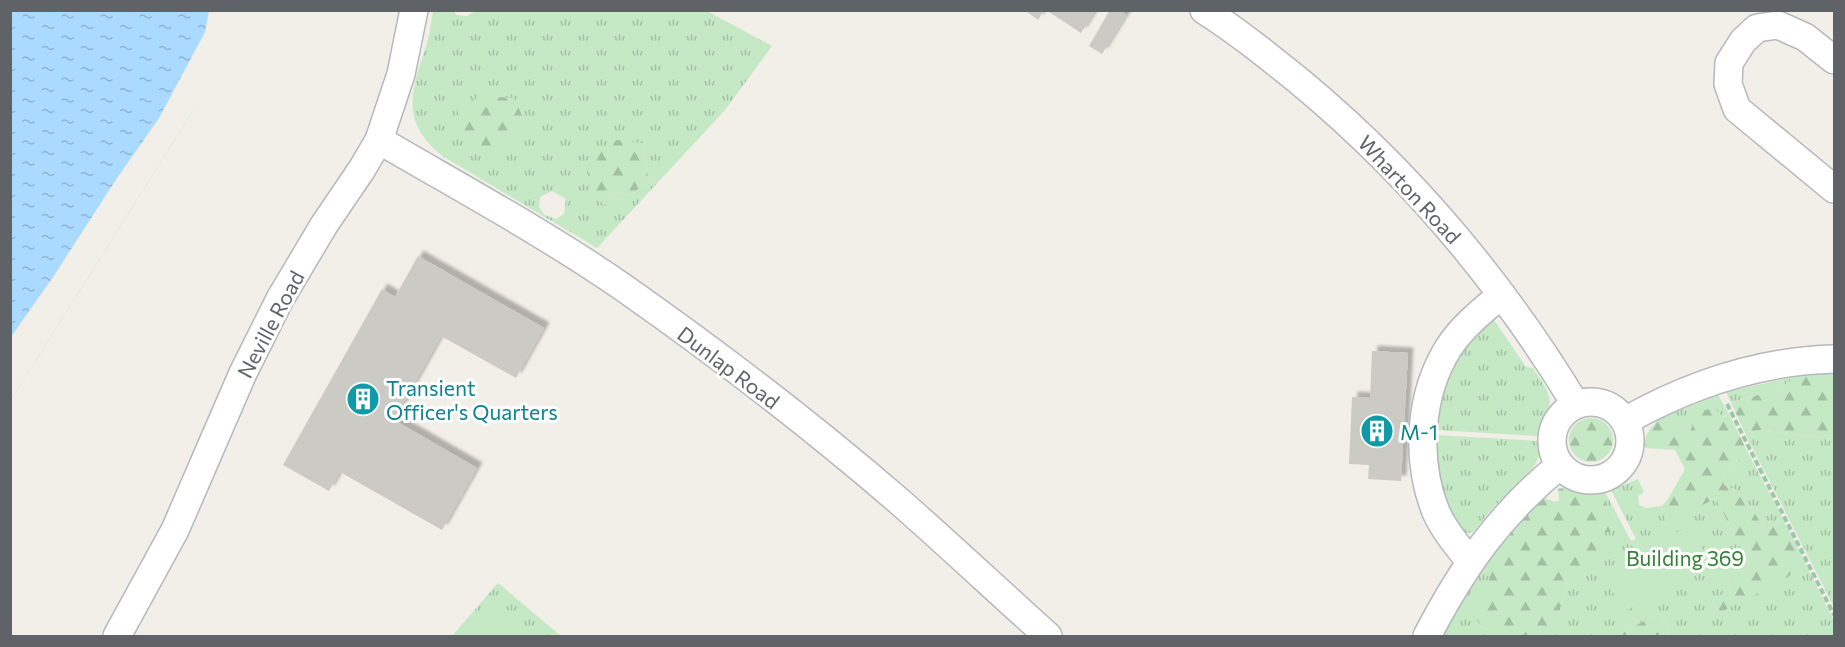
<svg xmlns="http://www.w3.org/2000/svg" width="1845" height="647" viewBox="0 0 1845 647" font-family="Commissioner,sans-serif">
<defs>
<pattern id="grass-tufts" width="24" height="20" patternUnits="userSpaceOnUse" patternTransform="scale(1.5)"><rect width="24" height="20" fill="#c5e8c5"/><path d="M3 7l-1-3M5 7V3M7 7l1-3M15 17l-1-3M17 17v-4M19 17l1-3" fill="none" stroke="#a3c0a4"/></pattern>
<pattern id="forest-firs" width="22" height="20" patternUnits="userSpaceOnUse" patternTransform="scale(1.5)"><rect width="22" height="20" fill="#c5e8c5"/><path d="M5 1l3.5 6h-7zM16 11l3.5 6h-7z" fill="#a3c0a4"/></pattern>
<pattern id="water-ripples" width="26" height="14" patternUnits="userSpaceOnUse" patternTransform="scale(1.5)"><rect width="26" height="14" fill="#aadaff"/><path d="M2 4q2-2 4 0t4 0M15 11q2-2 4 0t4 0" fill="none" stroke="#8eb4d2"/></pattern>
<filter id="shadow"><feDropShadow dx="5.5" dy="-5.5" stdDeviation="1.5" flood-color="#0004"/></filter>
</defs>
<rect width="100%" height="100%" fill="#f1efe8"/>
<!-- grass -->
<g fill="url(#grass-tufts)" fill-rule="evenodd">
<path d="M477,10L707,11L772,46L725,110L597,248L444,157C434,149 425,141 419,129C404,102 419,70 427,43C430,32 431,21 433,11H454L456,15L467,16ZM642,143L649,181L630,195L618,192L604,205ZM552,191L566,199L564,214L556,219L545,215L539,207L540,197Z"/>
<polygon points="1492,317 1526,367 1533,368 1547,390 1550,402 1539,436 1435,430 1434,405 1452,359"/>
<polygon points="1798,376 1778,389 1731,403 1726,392"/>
<polygon points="1718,395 1729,414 1692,427 1689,433 1675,433 1661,418"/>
<polygon points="1757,430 1834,439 1834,607 1747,437"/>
<polygon points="1435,435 1538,441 1539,456 1533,468 1491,510 1473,532 1463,534 1438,494"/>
<polygon points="1748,453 1783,519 1766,530 1739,491 1724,485 1723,476 1736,462"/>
<polygon points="1638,479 1644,492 1638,496 1639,505 1646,508 1662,506 1662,511 1716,498 1750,567 1728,578 1731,587 1712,602 1721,612 1759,582 1797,558 1800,553 1834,621 1834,636 1669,636 1668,628 1660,613 1615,636 1544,636 1558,617 1567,582 1564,575 1599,557 1595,540 1599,533 1616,519 1597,493 1605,492 1631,541 1636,539 1611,490"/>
<polygon points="1483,567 1491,574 1477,613 1478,622 1484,628 1495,629 1495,636 1441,636 1448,623"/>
<polygon points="498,583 561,636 452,636"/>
</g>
<!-- forest -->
<g fill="url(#forest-firs)">
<polygon points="480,96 514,98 526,124 504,148 479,147 482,136 467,136 457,110"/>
<polygon points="616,140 642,143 649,181 630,195 618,192 604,205 593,194 585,164"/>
<polygon points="1834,373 1834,439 1757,430 1747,437 1731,403 1778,389 1798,376"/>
<path d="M1715,408L1723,417L1729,414L1748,453L1736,462L1723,476L1724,485L1739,491L1766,530L1783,519L1800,553C1797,559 1798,562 1796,568C1791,577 1780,582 1772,587L1759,582L1760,592L1721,612L1712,602L1731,587L1728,578L1750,567L1716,498L1668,523L1663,515L1662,506L1668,499L1685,469L1675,450L1645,448C1643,435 1652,426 1661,418L1670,422L1675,433H1689L1692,427L1691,417L1700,411Z"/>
<circle cx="1591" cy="440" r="22"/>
<path d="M1563,488C1575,488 1583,493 1597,493L1616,519L1610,532L1599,533L1595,540L1600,557L1564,575L1567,582L1558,617L1544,636H1495V629L1484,628L1478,622L1476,613L1491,574L1483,567L1520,522L1544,498L1556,502L1559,500L1558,489Z"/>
<polygon points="1660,613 1668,628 1669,636 1615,636"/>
</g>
<!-- garden -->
<g fill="#c5e8c5">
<polygon points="1691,525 1712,567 1623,612 1602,571"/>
<polygon points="490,611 520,636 469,636"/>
</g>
<!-- water -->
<polygon fill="url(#water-ripples)" points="11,11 235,11 194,109 11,400"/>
<!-- pier -->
<polygon fill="#f1efe8" points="209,11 235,11 228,42 194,109 11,400 11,337 55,274 115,181 159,118 205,32"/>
<!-- building -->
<g fill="#cccac5" filter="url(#shadow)">
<polygon points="1024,10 1044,10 1038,20"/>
<polygon points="1046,10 1090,10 1094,13 1081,33"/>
<polygon points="1110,10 1119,10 1126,15 1102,54 1089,46"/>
<polygon points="418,256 544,328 516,378 441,336 394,420 477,468 442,530 340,472 329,491 283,465 382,289 395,297"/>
<polygon points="1372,351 1408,353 1401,481 1368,479 1369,465 1349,464 1352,397 1370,398"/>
</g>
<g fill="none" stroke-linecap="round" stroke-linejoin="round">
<!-- minor casing -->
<g stroke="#b5b8bc" stroke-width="30">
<g id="minor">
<path d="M1204,10C1237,31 1268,56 1299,81C1409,172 1502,283 1576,405"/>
<polyline points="1834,60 1805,37 1778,25 1757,28 1743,41 1729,63 1728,84 1737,109 1834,189"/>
<path d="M379,140C461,188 546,234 624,288C718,354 813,427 900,502C950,546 999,592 1048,636"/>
<circle cx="1591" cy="441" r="39"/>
<path d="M1625,421C1689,385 1761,361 1834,359"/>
<path d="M1470,561C1457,546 1444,530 1436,512C1415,460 1419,394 1449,347C1463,326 1482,311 1501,295"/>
<polyline points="117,636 175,530 243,373 280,299 324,225 362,169 379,140 401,74 414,10"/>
<path d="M1427,636C1463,567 1499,515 1560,465"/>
</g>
</g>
<!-- path -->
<polyline stroke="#9cc7a9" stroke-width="4" stroke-dasharray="6 3" stroke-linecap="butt" points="1727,404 1834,615"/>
<!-- minor -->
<use href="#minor" stroke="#fff" stroke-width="27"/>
</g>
<!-- icons -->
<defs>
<g id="building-disc" transform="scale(1.725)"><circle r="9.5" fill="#0f9aa8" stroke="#fff"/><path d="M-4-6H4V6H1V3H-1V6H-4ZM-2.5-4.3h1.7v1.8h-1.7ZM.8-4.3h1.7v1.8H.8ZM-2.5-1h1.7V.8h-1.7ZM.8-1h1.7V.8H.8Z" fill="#fff"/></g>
</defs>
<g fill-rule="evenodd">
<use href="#building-disc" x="363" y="399"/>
<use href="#building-disc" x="1377" y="431"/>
</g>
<g text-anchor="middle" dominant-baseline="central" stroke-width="6" stroke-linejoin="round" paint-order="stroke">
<!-- street labels -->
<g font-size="21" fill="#5f6368" stroke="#fff">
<text transform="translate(1410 189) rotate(47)">Wharton Road</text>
<text transform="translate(270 324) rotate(-62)">Neville Road</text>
<text transform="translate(729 367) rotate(37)">Dunlap Road</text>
</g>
<!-- culture labels -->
<g font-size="21" fill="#0d838f" stroke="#fff" text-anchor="start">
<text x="386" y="387">Transient<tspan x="386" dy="24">Officer's Quarters</tspan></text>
<text x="1400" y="431">M-1</text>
</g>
<!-- park labels -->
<g font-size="21" fill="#348238" stroke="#fff">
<text x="1685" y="557">Building 369</text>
</g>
</g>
<!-- border -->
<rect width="1845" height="647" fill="none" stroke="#5f6368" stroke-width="24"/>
</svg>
